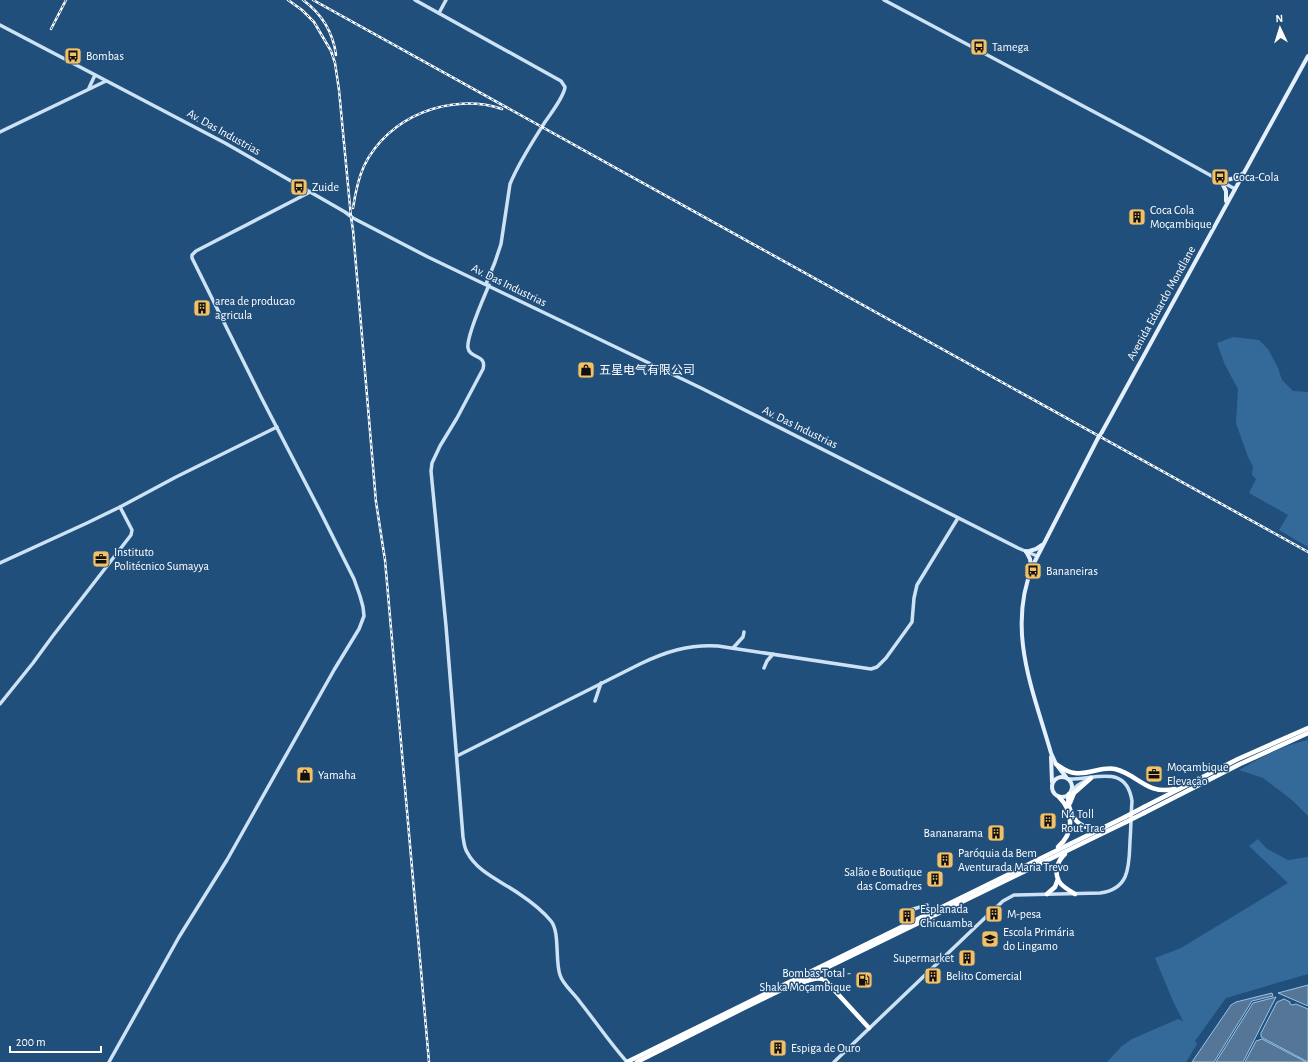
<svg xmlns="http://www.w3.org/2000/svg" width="1308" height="1062" viewBox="0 0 1308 1062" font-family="'Alegreya Sans','Noto Sans SC',sans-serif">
<rect width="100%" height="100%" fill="#214f7c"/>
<!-- green -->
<g fill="#346a9a">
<polygon points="1233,337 1259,340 1268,349 1278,368 1282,380 1293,391 1308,392 1308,547 1279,530 1288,515 1249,493 1256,479 1252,475 1253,466 1248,457 1236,423 1238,389 1225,365 1217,343"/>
<path d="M1308,740V816L1292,800L1263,778L1239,770C1262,757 1281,746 1308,740Z"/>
<polygon points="1258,839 1267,849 1288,860 1308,857 1308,974 1226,998 1195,1041 1197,1044 1186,1062 1107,1062 1122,1046 1132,1039 1178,1019 1183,1021 1173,1001 1155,958 1181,948 1288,883 1249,846"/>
</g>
<!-- water -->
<g fill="#557697" stroke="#98c2e7">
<polygon points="1308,985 1308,1006 1278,993"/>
<polygon points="1272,993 1273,996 1252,1001 1214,1062 1192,1062 1231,1005 1236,1002"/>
<polygon points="1276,997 1243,1062 1216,1062 1253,1003"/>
<polygon points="1284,999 1290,1002 1290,1004 1292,1005 1296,1004 1308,1009 1308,1062 1261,1037 1261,1033 1277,1002"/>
<polygon points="1262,1039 1306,1062 1245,1062 1256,1041"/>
</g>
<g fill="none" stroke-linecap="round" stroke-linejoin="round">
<!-- secondary -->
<g stroke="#cee2f5" stroke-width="3.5">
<path d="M415,0L561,81L565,87C564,97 551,113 545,122C533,141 519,162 510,184L501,244L495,262L486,284"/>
<polyline points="884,0 1145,139 1235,189"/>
<polyline points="439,13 446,0"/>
<polyline points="0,25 225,143 345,212 353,218 428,257 701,388 1018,548 1037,556"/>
<polyline points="89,88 95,75"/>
<polyline points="0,132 106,81"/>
<path d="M489,285C484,297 466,337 468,348C470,359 487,354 483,369L457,418L440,446L432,463L431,471L446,626L463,837C464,842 464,847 467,852C477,872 501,881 518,893C530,901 542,910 551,921C560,932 555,961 560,975C563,985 574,993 580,1002C596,1022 610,1043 627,1062"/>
<polyline points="0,563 87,523 120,507 176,477 277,427"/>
<polyline points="733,648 743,637 744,632"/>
<polyline points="764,668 767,661 773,654"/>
<polyline points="595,701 601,683"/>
<polyline points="0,704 33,663 52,637 131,535 132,530 120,507"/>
<path d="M457,756L640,664C665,652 689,644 718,646L871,669L877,667L886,658L912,622L914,598L917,585L958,518"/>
<polyline points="1071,791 1078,785 1087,780"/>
<polyline points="910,910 927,905"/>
<polyline points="109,1062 179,937 227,860 334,670 359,629 364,616 363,607 360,596 354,579 320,511 261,397 192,258 192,255 196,251 310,192"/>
<path d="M834,1062L989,914L1003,901L1014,895L1100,893C1130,889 1129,866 1130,841C1131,828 1131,814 1132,801C1126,763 1095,780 1068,779"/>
</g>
<!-- primary -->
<g stroke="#e5f0fd" stroke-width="4">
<polyline points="1221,181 1226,191 1226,201"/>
<polyline points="1222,181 1235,178 1242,174"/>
<polyline points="1102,432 1308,56"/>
<polyline points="1026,551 1030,559 1031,566"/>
<polyline points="1026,552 1036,549 1042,545"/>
<polyline points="1051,757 1052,782"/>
<circle cx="1062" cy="787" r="10"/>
<path d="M1066,777L1056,764L1051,753C1033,690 1006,630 1033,565L1098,438"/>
</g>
<!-- highway -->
<g stroke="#fff" stroke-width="4.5">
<path d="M1056,764C1062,768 1068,773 1075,773C1089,775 1102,766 1115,769C1139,775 1146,795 1175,789"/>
<path d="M1069,794C1066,805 1073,822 1084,826C1088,828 1094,828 1099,829"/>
<polyline points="1070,803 1074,793 1091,778"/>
<polyline points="1144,807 1238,759 1308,728"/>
<polyline points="1144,813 1240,764 1308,733"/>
<path d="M1058,847C1074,833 1074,812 1059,797"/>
<path d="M1065,854C1057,861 1053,875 1061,884C1065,888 1070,891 1075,894"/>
<polyline points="1047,894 1055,887 1058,879"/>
<path d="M804,982C812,979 818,977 825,980L869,1028"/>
<polyline points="627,1062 1125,817"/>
<polyline points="637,1062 744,1008 1126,822"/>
</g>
<!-- rail casing -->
<g stroke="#fff" stroke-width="2.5">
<g id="rail">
<polyline points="288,0 302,10 314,22 331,51 335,63 339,90 351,217 353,230 376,502 385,560 429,1062"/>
<path d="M303,0C322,14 333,32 336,55"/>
<polyline points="313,0 1308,552"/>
<polyline points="51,29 66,0"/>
<path d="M353,208C355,195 358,179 364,166C388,116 451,92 502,109"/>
</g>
</g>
<!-- rail -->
<use href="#rail" stroke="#214f7c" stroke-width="1" stroke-dasharray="3" stroke-linecap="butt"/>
<!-- primary-bridge -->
<polyline stroke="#e5f0fd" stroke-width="4" points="1098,438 1102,432"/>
<!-- highway-bridge -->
<g stroke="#fff" stroke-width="4.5">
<polyline points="1125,817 1144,807"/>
<polyline points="1126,822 1144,813"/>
</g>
</g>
<!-- icons -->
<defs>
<g id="bus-square" transform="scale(0.9)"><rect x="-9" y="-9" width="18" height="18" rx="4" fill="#f2c066" stroke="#214f7c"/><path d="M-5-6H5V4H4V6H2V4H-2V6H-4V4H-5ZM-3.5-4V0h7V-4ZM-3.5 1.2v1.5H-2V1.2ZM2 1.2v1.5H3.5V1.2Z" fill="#111"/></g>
<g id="building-square" transform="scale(0.9)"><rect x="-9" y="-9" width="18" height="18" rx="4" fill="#f2c066" stroke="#214f7c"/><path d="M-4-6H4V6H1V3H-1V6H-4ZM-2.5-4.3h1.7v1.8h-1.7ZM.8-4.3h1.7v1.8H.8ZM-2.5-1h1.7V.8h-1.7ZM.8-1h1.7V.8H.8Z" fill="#111"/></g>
<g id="shop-square" transform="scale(0.9)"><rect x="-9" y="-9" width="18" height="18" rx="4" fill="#f2c066" stroke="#214f7c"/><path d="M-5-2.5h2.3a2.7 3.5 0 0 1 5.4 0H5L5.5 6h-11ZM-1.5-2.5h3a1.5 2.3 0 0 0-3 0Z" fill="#111"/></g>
<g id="office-square" transform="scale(0.9)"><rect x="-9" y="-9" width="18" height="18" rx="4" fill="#f2c066" stroke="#214f7c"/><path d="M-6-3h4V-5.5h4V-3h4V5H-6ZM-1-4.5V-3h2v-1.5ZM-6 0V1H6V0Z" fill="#111"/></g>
<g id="school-square" transform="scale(0.9)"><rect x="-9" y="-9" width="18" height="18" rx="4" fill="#f2c066" stroke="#214f7c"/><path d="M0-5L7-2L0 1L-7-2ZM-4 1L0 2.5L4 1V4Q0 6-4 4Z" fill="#111"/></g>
<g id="fuel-square" transform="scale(0.9)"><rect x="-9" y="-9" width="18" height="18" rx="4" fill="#f2c066" stroke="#214f7c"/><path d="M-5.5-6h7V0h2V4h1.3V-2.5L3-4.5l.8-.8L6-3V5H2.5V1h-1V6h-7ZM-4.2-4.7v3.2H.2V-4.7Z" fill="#111"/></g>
</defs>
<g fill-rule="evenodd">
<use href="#bus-square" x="979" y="47"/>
<use href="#bus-square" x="73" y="56"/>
<use href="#bus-square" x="1220" y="177"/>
<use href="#bus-square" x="299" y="187"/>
<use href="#building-square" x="1137" y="217"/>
<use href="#building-square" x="202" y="308"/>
<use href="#shop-square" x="586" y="370"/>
<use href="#office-square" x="101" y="559"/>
<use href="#bus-square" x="1033" y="571"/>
<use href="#office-square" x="1154" y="774"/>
<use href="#shop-square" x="305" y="775"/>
<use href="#building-square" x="1048" y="821"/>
<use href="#building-square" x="996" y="833"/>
<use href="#building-square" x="945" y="860"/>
<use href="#building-square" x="935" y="879"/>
<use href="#building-square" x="994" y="914"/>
<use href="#building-square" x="907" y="916"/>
<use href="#school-square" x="990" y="939"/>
<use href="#building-square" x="967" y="958"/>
<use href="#building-square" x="933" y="976"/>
<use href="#fuel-square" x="864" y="980"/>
<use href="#building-square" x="778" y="1048"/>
</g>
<g text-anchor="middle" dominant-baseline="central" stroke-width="3" stroke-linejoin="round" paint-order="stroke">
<!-- poi labels -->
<g font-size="12" fill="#fff" stroke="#214f7c" text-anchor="start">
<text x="992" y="47">Tamega</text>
<text x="86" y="56">Bombas</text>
<text x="1233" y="177">Coca-Cola</text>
<text x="312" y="187">Zuide</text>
<text x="1150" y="210">Coca Cola<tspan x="1150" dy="14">Moçambique</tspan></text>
<text x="215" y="301">area de producao<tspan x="215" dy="14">agricula</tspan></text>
<text x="599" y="370">五星电气有限公司</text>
<text x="114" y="552">Instituto<tspan x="114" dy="14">Politécnico Sumayya</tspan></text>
<text x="1046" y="571">Bananeiras</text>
<text x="1167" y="767">Moçambique<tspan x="1167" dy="14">Elevação</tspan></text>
<text x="318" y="775">Yamaha</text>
<text x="1061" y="814">N4 Toll<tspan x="1061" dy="14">Rout Trac</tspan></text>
<text x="983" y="833" text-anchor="end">Bananarama</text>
<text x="958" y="853">Paróquia da Bem<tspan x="958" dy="14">Aventurada Maria Trevo</tspan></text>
<text x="922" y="872" text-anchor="end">Salão e Boutique<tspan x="922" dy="14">das Comadres</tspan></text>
<text x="920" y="909">Esplanada<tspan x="920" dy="14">Chicuamba</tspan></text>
<text x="1007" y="914">M-pesa</text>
<text x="1003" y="932">Escola Primária<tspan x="1003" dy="14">do Lingamo</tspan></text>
<text x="954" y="958" text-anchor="end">Supermarket</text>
<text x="851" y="973" text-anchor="end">Bombas Total -<tspan x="851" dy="14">Shaka Moçambique</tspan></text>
<text x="946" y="976">Belito Comercial</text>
<text x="791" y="1048">Espiga de Ouro</text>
</g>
<!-- street labels -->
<g font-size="12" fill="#fff" stroke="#214f7c">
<text transform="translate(224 132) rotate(29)">Av. Das Industrias</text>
<text transform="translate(509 285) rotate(26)">Av. Das Industrias</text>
<text transform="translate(1161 303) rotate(-61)">Avenida Eduardo Mondlane</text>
<text transform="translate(800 427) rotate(26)">Av. Das Industrias</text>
</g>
</g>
<!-- north arrow -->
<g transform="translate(1280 28) rotate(356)" stroke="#214f7c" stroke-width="3" paint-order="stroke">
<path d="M0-3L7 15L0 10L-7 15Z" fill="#ffffff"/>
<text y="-6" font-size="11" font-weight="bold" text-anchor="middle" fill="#ffffff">N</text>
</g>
<!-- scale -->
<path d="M10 1046v6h91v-6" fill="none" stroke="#ffffff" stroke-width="2"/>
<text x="16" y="1046" font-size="12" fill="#ffffff" stroke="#214f7c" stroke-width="3" paint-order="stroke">200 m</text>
</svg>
